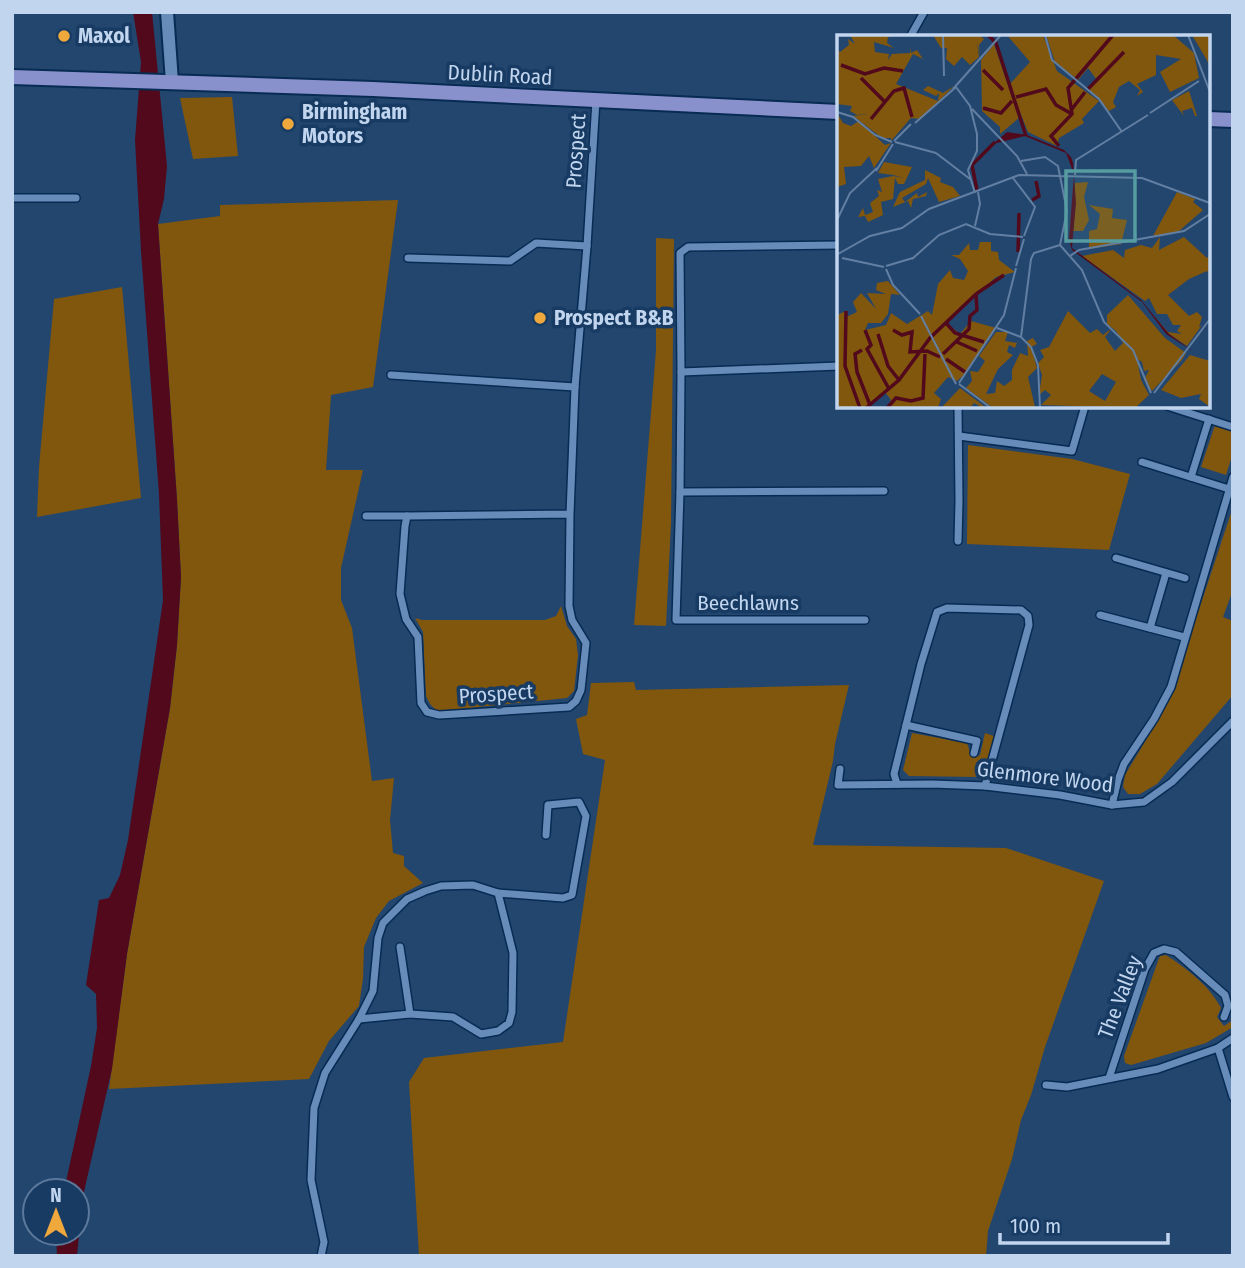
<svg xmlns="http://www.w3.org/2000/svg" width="1245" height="1268" viewBox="0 0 1245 1268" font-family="'Fira Sans Condensed',sans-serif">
<rect width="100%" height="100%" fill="#23466f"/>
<!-- green -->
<g fill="#81560d">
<polygon points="232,97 238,156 193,159 180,98"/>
<polygon points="398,200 373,387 331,395 326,470 363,470 341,568 341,600 352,628 372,781 394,778 390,820 393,853 404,856 404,866 423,883 389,901 376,918 364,947 363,979 359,1006 329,1041 309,1079 109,1089 127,954 170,708 177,645 181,577 177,500 158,224 220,216 220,205"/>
<polygon points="656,238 674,239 671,523 666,626 634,625 656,350"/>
<polygon points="122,287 141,498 37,517 39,467 54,299"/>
<polygon points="1215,425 1233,431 1233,453 1226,475 1201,467"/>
<polygon points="968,445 1072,459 1130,474 1109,550 967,544"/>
<polygon points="1233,507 1233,590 1223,617 1233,621 1233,695 1157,784 1140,794 1128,794 1123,787 1125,775 1168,703"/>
<polygon points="561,606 567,626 576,639 578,655 574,691 567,698 437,711 430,704 426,696 423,632 415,618 422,620 545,620 556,616"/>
<polygon points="634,682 636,690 849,685 835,744 833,761 813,845 1006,848 1104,881 1045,1047 1031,1095 1021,1120 1012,1159 988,1231 986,1256 419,1256 409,1082 424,1058 563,1042 605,760 583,754 576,719 587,715 591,683"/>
<polygon points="912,733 967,743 970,752 974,757 980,755 985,733 994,736 985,774 978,777 909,776 903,770"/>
<path d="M1166,955C1187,969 1209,985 1221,1008L1217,1017L1224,1026L1233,1020V1027L1206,1043L1131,1065L1125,1063L1124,1056L1158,961L1160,956Z"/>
</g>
<!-- water -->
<polygon fill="#51091b" points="133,12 152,12 167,166 164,199 158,224 177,500 181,577 177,645 170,708 127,954 112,1069 83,1196 77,1256 57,1256 56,1233 77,1233 77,1191 64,1191 91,1066 97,1028 96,994 86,985 99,900 109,898 120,875 128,840 163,600 159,494 141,251 135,140 141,62"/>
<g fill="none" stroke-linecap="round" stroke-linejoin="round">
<!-- minor casing -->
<g stroke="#072b52" stroke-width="10">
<g id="minor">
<polyline points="910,37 924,12"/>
<polyline points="12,198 76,198"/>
<polyline points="839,245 688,247 680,253 681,372 839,366"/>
<polyline points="408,258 510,261 536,243 587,246"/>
<polyline points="681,372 680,492 676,620 865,620"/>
<polyline points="391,375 575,387"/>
<polyline points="958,406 959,501 958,541"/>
<polyline points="1167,406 1233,427"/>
<polyline points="959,436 1072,451 1085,406"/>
<polyline points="1142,462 1229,489"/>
<polyline points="1191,477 1209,419"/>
<polyline points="680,492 884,491"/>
<polyline points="570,514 407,516 405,526 400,594 406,619 418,637 421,703 427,712 439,715 569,707 576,701 581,690 586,643 572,620 569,606 570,514 575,387 587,246 596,100"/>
<polyline points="366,516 407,516"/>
<polyline points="1116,558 1185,578"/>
<polyline points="1100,615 1184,637"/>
<polyline points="1150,628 1166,573"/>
<polyline points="906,725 977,741 974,753"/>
<polyline points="840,769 838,785 932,784 985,786 1060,795 1112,805 1144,802 1172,782 1233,721"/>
<polyline points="897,784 894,774 921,664 937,612 947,608 1021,610 1028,616 1029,625 985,786"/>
<polyline points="1112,805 1118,780 1124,764 1154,719 1171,687 1233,477"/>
<polyline points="410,1014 453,1017 481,1034 498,1031 509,1023 512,1012 513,953 498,893"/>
<polyline points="359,1019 410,1014 400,947"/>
<polyline points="1218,1048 1233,1097"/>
<polyline points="1109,1078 1145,969 1154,953 1164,949 1176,952 1225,995 1228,1006 1224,1017"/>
<polyline points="1046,1085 1067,1087 1158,1069 1218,1048 1233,1038"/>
<polyline points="321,1256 324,1242 311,1180 314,1108 325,1073 359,1019 373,991 378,938 383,923 407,899 425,891 441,886 473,885 498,893 563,898 572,895 586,816 579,802 548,805 546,835"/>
</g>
</g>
<!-- tertiary casing -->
<g stroke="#072b52" stroke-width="16">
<polyline id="tertiary" points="167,12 172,82"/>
</g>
<!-- secondary casing -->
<g stroke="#072b52" stroke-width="18">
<g id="secondary">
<polyline points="12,77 373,89 839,112"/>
<polyline points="1208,119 1233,120"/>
</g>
</g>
<!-- minor -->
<use href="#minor" stroke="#678cba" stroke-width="7"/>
<!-- tertiary -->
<use href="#tertiary" stroke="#678cba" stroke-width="12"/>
<!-- secondary -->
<use href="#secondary" stroke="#8991cc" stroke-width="14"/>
</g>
<!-- markers -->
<g fill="#eea83c" stroke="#183b64" stroke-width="2.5">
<circle cx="64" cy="36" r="7"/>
<circle cx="288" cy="124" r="7"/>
<circle cx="540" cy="318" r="7"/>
</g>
<g text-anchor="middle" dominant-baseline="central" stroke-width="7" stroke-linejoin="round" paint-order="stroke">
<!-- poi labels -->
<g font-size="21" font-weight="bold" fill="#c1d5ee" stroke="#183b64" text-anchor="start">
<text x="78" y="36">Maxol</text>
<text x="302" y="112">Birmingham<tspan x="302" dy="24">Motors</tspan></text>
<text x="554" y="318">Prospect B&amp;B</text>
</g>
<!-- street labels -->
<g font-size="21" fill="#c1d5ee" stroke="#183b64">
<text transform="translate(500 75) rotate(3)">Dublin Road</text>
<text transform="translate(576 151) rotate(-86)">Prospect</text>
<text x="748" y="603">Beechlawns</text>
<text transform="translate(496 694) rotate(-4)">Prospect</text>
<text transform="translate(1045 777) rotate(7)">Glenmore Wood</text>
<text transform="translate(1120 997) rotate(-69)">The Valley</text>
</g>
</g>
<!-- overview -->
<g transform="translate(837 35)">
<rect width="373" height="373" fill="#23466f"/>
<path d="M13,0H64L51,2L50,8L57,13L37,7L38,17L52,19L51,25L55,19L73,18L74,12V18L80,15L86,24L76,19L59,49L101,66L102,58L99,61L86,55L91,51L106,58L117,51L84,84L74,83L54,106V103H45L16,81L31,79L20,80L13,76L15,71L0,69V14L3,17L12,10L11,4L18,9ZM96,0H142L147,4L142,10L143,21L140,7L142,22L133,30L125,22L117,31L109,24L110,13H104ZM170,0H206L220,36L262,66L245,84L247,88L222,103L220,111L191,97L172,50L193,27ZM209,0H336L357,18L362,43L333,57L323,37L344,24L319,20V40L300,49L306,57L300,61L303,55L292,46L282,52L276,67L279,72L272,76L251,54L260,45L251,33L241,45L218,27ZM355,0H373V31L368,22ZM157,9L182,83L163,99V92L145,76L144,25ZM352,56L360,81H358L355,73L345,76L347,81L335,65ZM0,78L6,88L14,91L22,86L48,110L54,108L37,133L32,121L24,131L7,132L9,149L0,152ZM47,127L75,132L67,149H61L58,143L56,164L44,167L46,180L31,187L28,181L21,182L26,173L28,180L36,177L33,168L42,161L40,155L45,157L41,144L56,141L67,143L56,140L41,138ZM88,135L104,143L103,147L116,152L123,161L102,167L91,143L89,149L65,163L68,167L80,158L81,162L90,157L89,161L76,164L74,173L71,166L56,172L63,157L88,145ZM251,147L247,162L252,185L246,196H235L238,148ZM340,157L358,164L356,167L366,175L341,197L316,201ZM252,170L276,174L275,183L290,185L284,209L252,214V196L260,194L263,179ZM323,202L322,215L347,202L370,223L373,220V240L370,236L352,244L331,260L352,281L360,277L365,282L362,292L365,290L350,311L332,299L301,263L331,297L345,299L340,296L344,290H336L330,279H320L312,263L308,266L245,221L276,215L287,223L288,215L304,210L315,213ZM143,207H154V216L161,217L162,225L178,237L159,242L109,288L123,299L134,286L159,293L129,338L120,346L111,342L97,358L104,364L101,373H50L54,365L48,357L29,373H0V280L9,276L7,283L20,277L16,267L24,258L39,274L30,258L49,259L39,255L40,248L51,246L63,260L54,259L51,279L44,288H31L28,295L49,290L54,278L70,289L91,276L95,280L101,249L113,235L116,243L127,245L131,236L123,224L114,220H122L132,208L133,215H141ZM291,260L328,303L349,318L345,325L315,356L307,345L312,335L307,336L305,327L300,324L304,345L312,360L298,373L204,370L214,360L208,355L202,360L205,340L201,328L207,322L203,315L212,312L231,276L253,298L260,294L266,300L275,293L268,302L278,316L286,308L279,296L270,289V280ZM265,339L279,347L268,366L252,356ZM159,297H171L168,306L180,308L178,313L172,310L170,317L176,320L161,334L149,359L158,358L160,346L167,351L175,345V335L183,318L191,321L190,306L196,303L200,309L194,312L200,333L191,342L198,372L156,373L129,353L135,346L133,336L141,337L148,326L142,321ZM353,320L373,326V372L362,364L364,359L344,363L324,355ZM123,353L147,371L146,373L137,368L133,373H104Z" fill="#81560d" fill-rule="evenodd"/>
<path d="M170,97L190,100L227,115L234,122L236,128L239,168L235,213L304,265L332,299L357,317L329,299L305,267L235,215L232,204L237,139L229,118L188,101L156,109Z" fill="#51091b"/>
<path fill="none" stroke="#51091b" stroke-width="3.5" d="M151,0L159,8L189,101M4,30L28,39L47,33L66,36M146,35L166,55M24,43L48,67M251,54L287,17M179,62L209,54L219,70L235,79M146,73L164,78L175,66M235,74L248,57M34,84L57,56L67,53L75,82M222,111L214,101L235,79L231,53L276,0M140,155L135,130L158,107M195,165L202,161L199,146M181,217L182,178M139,259L167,240M9,276L8,331L23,373M109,288L118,298L147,307M28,295L34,310L30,314L52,354M56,295L65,300L75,297L73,317L90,316L103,322M41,299L51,331L62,345M120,307L140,316M25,315L18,319L20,337L33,370M106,319L132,294L133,281L140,275L139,259M109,324L128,337M29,373L62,345L93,303L139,259M50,373L59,363L74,366L86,363L88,319"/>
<path fill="none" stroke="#627fa2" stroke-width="2" d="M106,0L107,41M208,0L215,25L262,64L285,97M351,0L373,57M119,52L133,71L140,99V116L131,135L138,158M116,54L164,0M135,74L180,121L190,139M0,77L16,82L38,100L55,107M313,78L362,46M78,88L119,52M57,106L74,89M58,107L99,118M99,118L133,144M184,126L208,122L221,131L230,176L223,210M39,136L56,109M238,140L239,125L311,80M176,143L198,172L187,201M0,185L13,158L40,133M138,191L143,169L141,157M223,210L245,235L267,287L296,315L314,358M1,219L33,201L65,193L92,174L182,140L305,143L373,168M233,221L242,215L347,196L373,179M5,223L47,232M75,224L102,200L129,189L153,199L186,202M49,231L76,223M179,231L187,204M49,234L56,250L83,279M84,281L119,349M160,293L184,302L194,312L201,330L203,373M184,302L194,224L197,218L223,210M122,348L167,280L179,233M122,349L154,373M317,358L373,284"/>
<path fill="#569ca1" fill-opacity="0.15" stroke="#569ca1" stroke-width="3.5" d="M229,136H298V206H229Z"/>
<rect width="373" height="373" fill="none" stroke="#c1d5ee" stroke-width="3.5"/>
</g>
<!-- border -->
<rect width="1245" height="1268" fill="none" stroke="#c1d5ee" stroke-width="28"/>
<!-- north arrow -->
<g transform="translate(56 1212)"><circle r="33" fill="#183b64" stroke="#5c799b" stroke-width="2"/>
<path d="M0-5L12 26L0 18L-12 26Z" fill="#eea83c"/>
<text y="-10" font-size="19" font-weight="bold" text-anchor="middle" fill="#c1d5ee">N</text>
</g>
<!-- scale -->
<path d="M1000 1233v10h168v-10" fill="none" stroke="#c1d5ee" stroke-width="3.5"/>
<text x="1010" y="1233" font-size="21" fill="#c1d5ee" stroke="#183b64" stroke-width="5" paint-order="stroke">100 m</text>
</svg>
